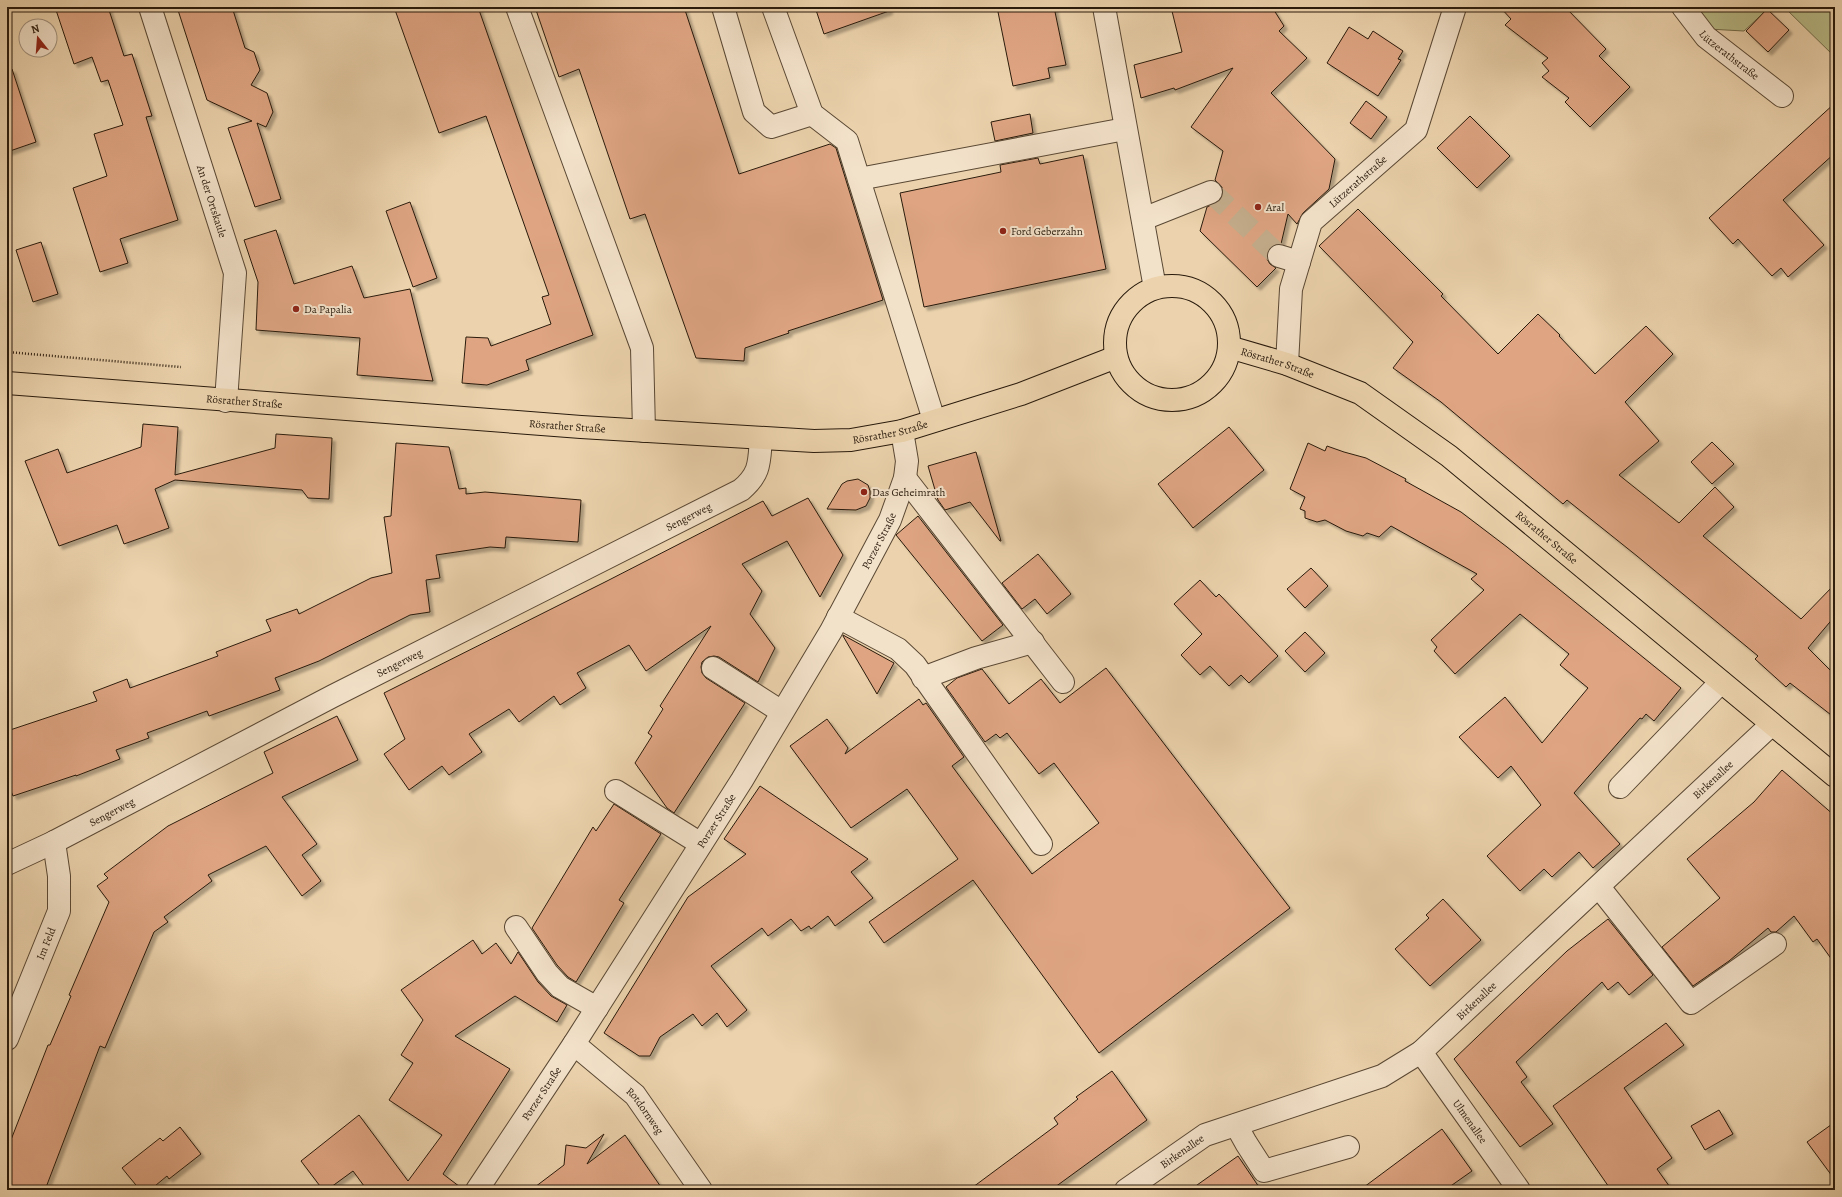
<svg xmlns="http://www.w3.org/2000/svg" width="1842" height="1197" viewBox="0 0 1842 1197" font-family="Alegreya,serif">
<defs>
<filter id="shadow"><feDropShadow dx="3.5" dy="3.5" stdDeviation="1" flood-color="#0004"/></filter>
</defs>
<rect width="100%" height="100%" fill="#ecd3ad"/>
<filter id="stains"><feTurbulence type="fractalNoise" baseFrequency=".005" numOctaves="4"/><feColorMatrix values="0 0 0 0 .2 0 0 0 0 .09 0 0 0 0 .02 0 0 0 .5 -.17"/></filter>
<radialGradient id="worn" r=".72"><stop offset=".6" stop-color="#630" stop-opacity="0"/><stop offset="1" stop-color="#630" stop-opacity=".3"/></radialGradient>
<!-- green -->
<g fill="#b9bc89" stroke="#716b4a">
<polygon points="1690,7 1770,7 1744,31 1708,29"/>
<polygon points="1784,7 1835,7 1835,57"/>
</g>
<!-- building -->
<g fill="#dfa583" stroke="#291a0c" filter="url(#shadow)">
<polygon points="55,7 108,7 124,56 132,54 152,116 146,117 178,220 120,239 128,263 100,272 73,188 107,176 94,134 123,125 108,80 101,82 92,57 74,64"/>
<polygon points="177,7 232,7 245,48 254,52 260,70 251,85 267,93 273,112 266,127 257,123 281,199 255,207 228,128 252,121 207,100"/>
<polygon points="394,7 478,7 593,335 526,360 529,370 487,385 462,383 466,337 488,338 491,346 551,324 542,297 549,295 486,116 439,133"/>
<polygon points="535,7 684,7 739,174 830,144 836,148 883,300 788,331 789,333 745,348 744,361 696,358 645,214 630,219 579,69 559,77"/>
<polygon points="815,7 889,7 889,11 824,34"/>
<polygon points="997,7 1054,7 1066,65 1048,68 1050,78 1013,86"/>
<polygon points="1171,7 1272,7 1284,26 1279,31 1307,58 1271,93 1335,159 1329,189 1303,213 1297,224 1288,214 1281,244 1276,244 1271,247 1267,253 1267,259 1270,264 1276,268 1257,287 1200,231 1207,207 1221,200 1223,194 1222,187 1215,180 1223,151 1191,127 1233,68 1175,90 1174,88 1141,98 1134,65 1182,52"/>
<polygon points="1500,7 1565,7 1606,49 1599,56 1630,87 1590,127 1565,102 1569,98 1542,77 1549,71 1542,63 1548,58 1505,25 1511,19"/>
<polygon points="1767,9 1789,30 1768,52 1746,31"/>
<polygon points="1349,27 1368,39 1373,31 1403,51 1398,59 1401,60 1378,96 1327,63"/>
<polygon points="7,69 12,69 36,142 7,152"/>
<polygon points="1366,101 1387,117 1371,139 1350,123"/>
<polygon points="1835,103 1835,153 1783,200 1824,245 1788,277 1781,268 1772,276 1738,239 1733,244 1709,218"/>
<polygon points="1030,114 1033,133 995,141 991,122"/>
<polygon points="1470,116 1510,156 1477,188 1437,148"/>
<polygon points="1083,155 1106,269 924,307 900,193 1001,172 1000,165 1038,158 1040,164"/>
<polygon points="410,202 437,278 413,287 386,211"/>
<polygon points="1358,209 1443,294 1441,296 1498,354 1538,314 1560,335 1559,336 1595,374 1646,326 1673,354 1625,402 1659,441 1619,475 1679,523 1715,487 1734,507 1703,536 1801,619 1835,584 1835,616 1808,648 1835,675 1835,718 1790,683 1786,687 1755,659 1758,656 1637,556 1567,500 1563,504 1441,402 1393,368 1413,342 1319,246"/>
<polygon points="276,230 294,284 352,266 364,298 410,289 433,381 357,375 360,338 256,330 258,282 244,240"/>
<polygon points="41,242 58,294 33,302 16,250"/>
<polygon points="143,424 178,427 175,475 275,448 276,434 332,438 329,499 308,498 302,490 175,480 155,489 169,528 124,544 117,525 59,546 25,461 58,449 67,473 141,447"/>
<polygon points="1229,427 1264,470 1193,528 1158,484"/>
<polygon points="1712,442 1734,464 1712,484 1691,462"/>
<polygon points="396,443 449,447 459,489 466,488 466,494 485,492 581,500 578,542 506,537 505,548 490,547 436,555 440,578 426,580 430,612 410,615 319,661 275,678 280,690 209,716 207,711 147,733 149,738 116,750 120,759 76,776 76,775 13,796 7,781 7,731 97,701 93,692 127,679 130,688 218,656 216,652 271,631 266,620 297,609 299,614 371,578 392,573 384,517 391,516"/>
<polygon points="1308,443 1325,451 1327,446 1344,452 1366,458 1406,479 1405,481 1461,512 1507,547 1681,688 1654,721 1646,714 1642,719 1640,718 1574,793 1620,844 1593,868 1579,852 1552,877 1544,869 1520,891 1487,856 1541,805 1511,766 1498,778 1459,737 1505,697 1542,743 1588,688 1560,665 1569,654 1520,614 1455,674 1434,651 1437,647 1431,640 1484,590 1471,579 1477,574 1391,526 1379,537 1367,533 1363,536 1346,531 1325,520 1317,522 1305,518 1305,511 1300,509 1305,497 1290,489"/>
<polygon points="976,452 1001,541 1000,541 970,502 945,510 938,500 928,466"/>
<polygon points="858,479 868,485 870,491 870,498 866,506 856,510 827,509 842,484 847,481"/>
<polygon points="808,498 843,555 820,597 787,541 742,564 762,591 750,614 775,648 758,682 719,657 714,656 708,657 702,662 701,667 702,673 706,678 745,703 674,813 667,808 635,763 652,736 648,733 663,709 660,706 711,626 646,671 629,645 577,673 586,688 560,705 554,696 519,722 509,709 469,734 482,752 449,775 442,766 409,790 384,754 405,739 384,693 607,581 763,501 772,516"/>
<polygon points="918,516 1003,625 982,641 896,535"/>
<polygon points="1038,554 1071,594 1047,614 1035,599 1022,609 1002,583"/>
<polygon points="1311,568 1328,586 1305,608 1287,589"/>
<polygon points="1200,580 1216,597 1219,594 1278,656 1249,683 1241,675 1229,686 1210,666 1200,675 1181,655 1202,634 1174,604"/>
<polygon points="1305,632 1325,653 1305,672 1285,651"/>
<polygon points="843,635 894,663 877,694 843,636"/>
<polygon points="1106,668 1290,908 1099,1053 973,880 884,943 869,922 958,859 907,789 851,828 790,746 827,719 848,748 845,754 919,699 923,705 926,703 964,757 952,766 1032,874 1099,823 1054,763 1039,774 1007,733 1000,738 996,734 985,742 946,687 957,678 982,669 1009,704 1041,679 1060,703"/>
<polygon points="337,716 358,760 282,797 317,844 302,855 321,881 302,896 266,846 208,875 212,881 164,917 168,922 154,932 105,1048 100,1046 45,1190 7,1190 7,1150 48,1045 50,1045 71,996 69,995 109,902 97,886 108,878 104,874 168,826 273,773 264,752"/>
<polygon points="1782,770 1835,816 1835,964 1817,939 1813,942 1794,916 1776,932 1771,932 1768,928 1729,961 1693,986 1662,947 1720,898 1687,859 1754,802"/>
<polygon points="760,786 868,859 851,872 873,898 835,926 828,916 811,929 809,926 801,931 791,919 768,936 762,928 711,966 747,1010 727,1027 717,1013 702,1026 693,1014 660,1037 650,1056 639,1056 604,1033 688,897 746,854 724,839"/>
<polygon points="614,804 661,834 619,900 624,903 576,982 568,977 557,965 532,928 593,827 596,831"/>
<polygon points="1443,899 1481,940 1430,986 1395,949 1429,918 1426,915"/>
<polygon points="1608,919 1653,975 1629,995 1618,982 1608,990 1602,982 1516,1062 1527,1077 1521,1082 1553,1124 1520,1147 1454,1059 1567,951"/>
<polygon points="473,940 482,954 496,943 511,964 518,952 538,982 551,996 567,1005 557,1022 515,996 455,1036 510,1069 443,1174 464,1190 367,1190 353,1171 327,1190 323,1190 301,1161 359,1115 408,1181 442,1135 389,1100 413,1063 401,1055 423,1020 401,990"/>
<polygon points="1666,1023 1684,1045 1624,1088 1672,1158 1657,1169 1672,1190 1611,1190 1553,1106"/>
<polygon points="1112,1071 1147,1120 1051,1190 969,1190 1058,1124 1054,1118 1078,1099 1076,1097"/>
<polygon points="1719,1110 1733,1134 1705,1150 1691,1126"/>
<polygon points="1835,1122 1835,1180 1807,1142"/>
<polygon points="180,1127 201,1154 169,1179 167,1176 150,1190 140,1190 122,1168 160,1138 163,1141"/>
<polygon points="1442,1129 1472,1171 1445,1190 1360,1190"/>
<polygon points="604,1134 587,1164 625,1135 663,1190 531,1190 564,1165 566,1145 586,1148"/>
<polygon points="1238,1156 1261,1190 1190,1190"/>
</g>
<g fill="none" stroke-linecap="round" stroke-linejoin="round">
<!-- minor-tunnel -->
<polyline stroke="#c5ae8d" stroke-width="22" stroke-dasharray="22 11" stroke-linecap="butt" points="1211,192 1279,256"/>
<!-- minor casing -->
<g stroke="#5a4834" stroke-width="24">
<g id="minor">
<path id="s1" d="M150,7L235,273L226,401"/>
<polyline points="517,7 642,348 644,431"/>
<polyline points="723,7 754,112 771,127 812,114"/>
<polyline points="773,7 812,114 847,141 934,420"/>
<polyline points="1104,7 1155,288"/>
<path id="s2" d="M1683,7L1706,37L1782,96"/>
<polyline points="859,179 1125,129"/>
<polyline points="1143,219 1211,192"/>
<polyline points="1279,256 1299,262"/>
<path id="s3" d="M1287,364L1291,289L1311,222L1416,130L1455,7"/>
<polyline points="905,478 1063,682"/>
<polyline points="838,617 898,649 915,665 1041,844"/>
<polyline points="713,668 782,712"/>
<polyline points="923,678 976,658 1033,642"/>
<polyline points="1620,787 1721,682"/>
<polyline points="616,791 701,844"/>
<path id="s4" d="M7,864L54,842L333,696L741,490C761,473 759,462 761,438"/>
<polyline points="1599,887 1691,1003 1775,944"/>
<polyline points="516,927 547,973 560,987 597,1008"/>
<path id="s5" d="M7,1039L59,911V876L54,842"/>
<path id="s6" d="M574,1044L635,1095L701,1190"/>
<path id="s7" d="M1421,1052L1519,1190"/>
<polyline points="1236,1125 1246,1143 1264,1171 1348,1147"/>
<path id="s8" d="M477,1190L574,1044L742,780L831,631L890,520L905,478L907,461L902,431"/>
<path id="s9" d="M1126,1190L1205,1135L1382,1076L1421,1052L1772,724"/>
</g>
</g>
<!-- major casing -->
<g stroke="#291a0c" stroke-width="24">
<g id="major">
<circle cx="1172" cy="343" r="57"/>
<path id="s10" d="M1229,347L1287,364L1360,393L1449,456L1835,776"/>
<path id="s11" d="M7,383L581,427L814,441L851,440L902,431L1021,394L1116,357"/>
</g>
</g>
<!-- path -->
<polyline stroke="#291a0c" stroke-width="2.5" stroke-dasharray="1 2" stroke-linecap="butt" points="7,352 181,367"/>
<!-- minor -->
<use href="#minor" stroke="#f3e2ca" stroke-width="22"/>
<!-- major -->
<use href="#major" stroke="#ecd3ad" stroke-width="22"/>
</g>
<!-- markers -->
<g fill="#8f2418" stroke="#f3e2ca" stroke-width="1.5">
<circle cx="1258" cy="207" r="4"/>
<circle cx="1003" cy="231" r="4"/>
<circle cx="296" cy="309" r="4"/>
<circle cx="864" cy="492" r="4"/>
</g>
<g text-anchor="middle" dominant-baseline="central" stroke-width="4" stroke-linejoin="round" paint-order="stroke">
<!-- street labels -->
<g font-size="11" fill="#291a0c" stroke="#f3e2ca">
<text stroke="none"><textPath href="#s2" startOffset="67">Lützerathstraße</textPath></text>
<text stroke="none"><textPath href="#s3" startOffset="207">Lützerathstraße</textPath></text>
<text stroke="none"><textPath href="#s1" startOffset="204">An der Ortskaule</textPath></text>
<text stroke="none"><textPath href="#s10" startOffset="51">Rösrather Straße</textPath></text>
<text stroke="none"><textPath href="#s11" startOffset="238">Rösrather Straße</textPath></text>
<text stroke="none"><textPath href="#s11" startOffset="562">Rösrather Straße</textPath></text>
<text stroke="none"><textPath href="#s11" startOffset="886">Rösrather Straße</textPath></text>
<text stroke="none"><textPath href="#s4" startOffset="765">Sengerweg</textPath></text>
<text stroke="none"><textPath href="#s10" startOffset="375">Rösrather Straße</textPath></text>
<text stroke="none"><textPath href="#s8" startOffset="764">Porzer Straße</textPath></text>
<text stroke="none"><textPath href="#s4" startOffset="441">Sengerweg</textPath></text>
<text stroke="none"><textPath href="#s9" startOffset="728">Birkenallee</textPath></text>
<text stroke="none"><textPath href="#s4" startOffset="117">Sengerweg</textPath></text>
<text stroke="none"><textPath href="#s8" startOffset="440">Porzer Straße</textPath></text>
<text stroke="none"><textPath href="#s5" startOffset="103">Im Feld</textPath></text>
<text stroke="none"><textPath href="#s9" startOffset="404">Birkenallee</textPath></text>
<text stroke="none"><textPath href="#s8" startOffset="116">Porzer Straße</textPath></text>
<text stroke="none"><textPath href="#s6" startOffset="98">Rotdornweg</textPath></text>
<text stroke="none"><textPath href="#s7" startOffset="85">Ulmenallee</textPath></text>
<text stroke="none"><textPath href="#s9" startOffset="68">Birkenallee</textPath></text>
</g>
<!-- poi labels -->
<g font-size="11" fill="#291a0c" stroke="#f3e2ca" text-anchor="start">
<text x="1266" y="207">Aral</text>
<text x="1011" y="231">Ford Geberzahn</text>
<text x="304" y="309">Da Papalia</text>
<text x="872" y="492">Das Geheimrath</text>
</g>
</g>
<!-- margin -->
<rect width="1842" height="1197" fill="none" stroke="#ecd3ad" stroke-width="24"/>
<rect x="8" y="8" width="1826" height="1181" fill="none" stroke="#291a0c" stroke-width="2"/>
<rect x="12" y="12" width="1818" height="1173" fill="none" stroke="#291a0c"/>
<!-- north arrow -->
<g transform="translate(38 38) rotate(343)"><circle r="19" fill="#f3e2ca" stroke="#a2927e"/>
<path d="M0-3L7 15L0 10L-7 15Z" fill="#8f2418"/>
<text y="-6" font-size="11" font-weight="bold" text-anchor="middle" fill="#291a0c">N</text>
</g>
<rect width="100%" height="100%" filter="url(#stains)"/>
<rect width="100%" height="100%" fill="url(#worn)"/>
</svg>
